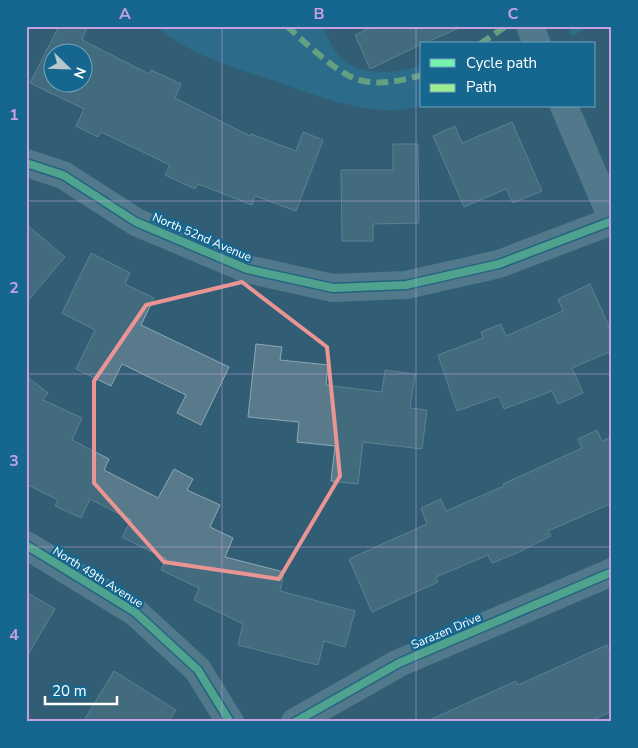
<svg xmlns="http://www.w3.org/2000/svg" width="638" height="748" viewBox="0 0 638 748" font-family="'Nunito Sans',sans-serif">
<rect width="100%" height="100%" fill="#315e74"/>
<!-- green -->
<g fill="#277ca4">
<path d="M156,26H323C327,36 332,49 340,57C359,77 398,74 422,65V106C406,110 389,111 373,109C341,105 311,94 281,83C238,69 190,56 156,26Z"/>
<polygon points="568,26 591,26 572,36"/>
</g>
<!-- building -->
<g fill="#587a8b" stroke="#8ea8b5" fill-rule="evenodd">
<path d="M59,26H88L82,40L149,74L151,70L181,84L175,98L250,136L251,134L296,151L303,132L323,140L296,211L255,196L252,205L198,184L195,189L165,175L170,165L101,132L98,137L76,126L84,109L30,83ZM52,52H82V82H52Z"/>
<polygon points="374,26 464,26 422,44 370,69 355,35"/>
<polygon points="512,122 542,191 513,203 506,189 464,207 433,136 455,126 462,143"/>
<polygon points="393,144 418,144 419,223 373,224 373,241 342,241 341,170 393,170"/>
<polygon points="26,224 65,257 26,303"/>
<polygon points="91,253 130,273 125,284 154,298 141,325 229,367 201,425 177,413 186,395 122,364 111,386 76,369 95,330 62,313"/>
<polygon points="590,284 612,333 612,351 572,368 583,393 558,404 552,391 504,409 499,396 457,411 438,355 483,338 481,332 501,324 506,336 563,311 558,299"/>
<polygon points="256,344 282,347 280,360 328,365 326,385 382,392 385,370 415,374 410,408 427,410 422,449 363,442 358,484 331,481 335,446 297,442 299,422 248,417"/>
<polygon points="26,376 48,393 43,400 82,418 72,440 109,459 104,470 158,498 174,469 193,479 187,490 220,505 210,527 233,538 225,557 284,572 280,591 355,611 345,647 324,641 318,665 238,645 243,624 194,600 199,588 161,570 166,559 122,537 131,520 90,499 81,518 55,506 58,500 26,484"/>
<polygon points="597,430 602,441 612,437 612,503 548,531 551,536 517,553 492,563 488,555 436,577 438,582 372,612 349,559 427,524 421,508 441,499 446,511 504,486 503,484 582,448 578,439"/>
<polygon points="26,592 55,609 26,658"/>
<polygon points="607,645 612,656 612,711 589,722 425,722 516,681 518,685"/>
<polygon points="114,671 176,710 168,722 83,722"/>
</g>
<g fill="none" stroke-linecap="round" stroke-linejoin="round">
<!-- minor -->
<g stroke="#7899a7" stroke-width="28">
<polyline points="530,26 537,44"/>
<polyline points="564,106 612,218"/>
<polyline points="26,163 63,175 136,222 247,269 333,288 406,285 499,264 612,221"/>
<polyline points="26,545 135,612 198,670 230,722"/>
<polyline points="295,722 399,663 612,572"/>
</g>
<!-- quiet -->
<g stroke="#9fed91" stroke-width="6" stroke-dasharray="12 6" stroke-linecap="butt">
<path d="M287,26C303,41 336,72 356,79C377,86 401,81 422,75"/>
<polyline points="480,44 506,26"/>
</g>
<!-- cycleway casing -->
<g stroke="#156790" stroke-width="11">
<g id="cycleway">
<polyline points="26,163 63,175 136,222 247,269 333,288 406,285 499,264 612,221"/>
<polyline points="26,545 135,612 198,670 230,722"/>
<polyline points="295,722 399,663 612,572"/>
</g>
</g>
<!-- cycleway -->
<use href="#cycleway" stroke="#73f3ae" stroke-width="8"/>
</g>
<!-- marked area -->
<path d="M0 0H638V748H0ZM242,282L327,347L340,476L279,579L164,562L94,483V381L146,305Z" fill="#315e74" fill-opacity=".55" fill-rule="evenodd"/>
<path fill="none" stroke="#ea9494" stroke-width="4" stroke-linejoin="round" d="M242,282L327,347L340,476L279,579L164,562L94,483V381L146,305Z"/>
<!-- grid -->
<path fill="none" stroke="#c4a0e2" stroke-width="1" stroke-opacity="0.55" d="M222,26V722M416,26V722M26,201H612M26,374H612M26,547H612"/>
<g text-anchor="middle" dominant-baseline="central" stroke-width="5" stroke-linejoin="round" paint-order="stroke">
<!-- street labels -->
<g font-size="12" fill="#fff" stroke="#156790">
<text transform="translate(202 237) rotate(23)">North 52nd Avenue</text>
<text transform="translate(98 577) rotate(32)">North 49th Avenue</text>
<text transform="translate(446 631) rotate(-23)">Sarazen Drive</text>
</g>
</g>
<!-- border -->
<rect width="638" height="748" fill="none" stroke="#156790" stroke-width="55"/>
<!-- legend -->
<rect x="420" y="42" width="175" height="65" fill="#156790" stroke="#73a4bc"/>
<rect x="430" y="59" width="25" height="8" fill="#73f3ae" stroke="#73a4bc"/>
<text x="466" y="68" font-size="15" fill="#ffffff">Cycle path</text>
<rect x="430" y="84" width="25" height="8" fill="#9fed91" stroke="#73a4bc"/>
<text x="466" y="92" font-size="15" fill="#ffffff">Path</text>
<!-- north arrow -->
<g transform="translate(68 68) rotate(113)"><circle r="24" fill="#156790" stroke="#73a4bc"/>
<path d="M0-4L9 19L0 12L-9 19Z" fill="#b7c7ce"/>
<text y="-8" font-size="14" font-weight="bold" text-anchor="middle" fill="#ffffff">N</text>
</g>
<!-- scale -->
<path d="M45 696v8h72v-8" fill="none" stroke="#ffffff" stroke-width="2.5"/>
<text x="52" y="696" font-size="15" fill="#ffffff" stroke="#156790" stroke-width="4" paint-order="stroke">20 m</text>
<rect x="28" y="28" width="582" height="692" fill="none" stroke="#c4a0e2" stroke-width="2"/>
<g font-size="16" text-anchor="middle" font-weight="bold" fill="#c4a0e2">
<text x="125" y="19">A</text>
<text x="319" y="19">B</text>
<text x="513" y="19">C</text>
<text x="14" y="120">1</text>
<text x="14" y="293">2</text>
<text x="14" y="466">3</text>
<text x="14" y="640">4</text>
</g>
</svg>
